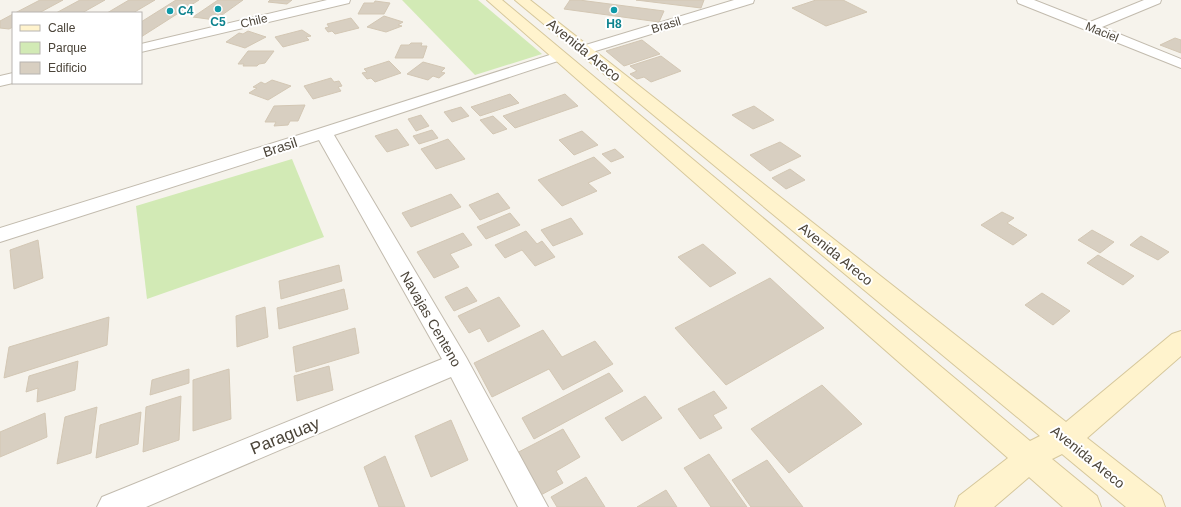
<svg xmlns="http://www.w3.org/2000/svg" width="1181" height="507" viewBox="0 0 1181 507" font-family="Helvetica,sans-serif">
<rect width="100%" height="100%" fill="#f6f3ec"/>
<!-- green -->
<g fill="#d2eab5">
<polygon points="402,0 478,0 542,54 475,75"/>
<polygon points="292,159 324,237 147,299 136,206"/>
</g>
<!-- building -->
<g fill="#d8cfc1" stroke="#d3c7b4">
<polygon points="40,0 63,0 39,13 15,13"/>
<polygon points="80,0 105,0 82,13 56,13"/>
<polygon points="129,0 155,0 133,13 107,13"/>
<polygon points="176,0 199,0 141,37 141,22"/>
<polygon points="218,0 243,0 215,20 193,17"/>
<polygon points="270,0 292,0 287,4 268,2"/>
<polygon points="570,0 579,0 664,11 659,22 564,9"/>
<polygon points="636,0 704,0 701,8"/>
<polygon points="816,0 843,0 867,12 826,26 792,8"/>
<polygon points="375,1 390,3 384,14 358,14 364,3 374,3"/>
<polygon points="13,14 13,27 9,29 0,28 0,21"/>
<polygon points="384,16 403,22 398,25 402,26 386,32 367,27"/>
<polygon points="351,18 359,28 335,34 332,31 328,32 325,28 329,27 327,24"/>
<polygon points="302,30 311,36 306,37 309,40 283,47 275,37"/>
<polygon points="248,31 266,37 245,48 226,42 239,33 243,34"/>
<polygon points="1175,38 1181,40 1181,53 1160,45"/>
<polygon points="642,40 660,54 624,66 606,51"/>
<polygon points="411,43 422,43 421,46 427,46 423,58 395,58 401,45 409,45"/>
<polygon points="248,51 274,51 265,63 259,64 257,66 243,66 244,64 238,64"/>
<polygon points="661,56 681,71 651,82 644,77 637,79 630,74 637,71 630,66"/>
<polygon points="389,61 401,73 375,82 371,78 367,79 362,73 367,72 364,69"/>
<polygon points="423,62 445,68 441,72 445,73 439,78 433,76 428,80 407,74"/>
<polygon points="331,78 334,82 339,81 342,86 338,87 341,91 313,99 304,86"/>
<polygon points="272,80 291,86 268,100 249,93 257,88 253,87 261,82 265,84"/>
<polygon points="510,94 519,103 480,116 471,107"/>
<polygon points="565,94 578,106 515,128 503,116"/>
<polygon points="305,105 298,121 290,121 288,125 274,126 276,122 265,122 274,106"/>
<polygon points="754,106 774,120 753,129 732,115"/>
<polygon points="461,107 469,116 452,122 444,112"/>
<polygon points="421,115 429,126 416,131 408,119"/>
<polygon points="493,116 507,129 493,134 480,120"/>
<polygon points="397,129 409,145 387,152 375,136"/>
<polygon points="432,130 438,138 419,144 413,136"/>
<polygon points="582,131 598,145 574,155 559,140"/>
<polygon points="448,139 465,159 436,169 421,149"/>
<polygon points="780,142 801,156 770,171 750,155"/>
<polygon points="615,149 624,157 611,162 602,154"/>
<polygon points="594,157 611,173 588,183 597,191 562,206 538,180"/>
<polygon points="790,169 805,180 786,189 772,178"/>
<polygon points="498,193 510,208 480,220 469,205"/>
<polygon points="451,194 461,207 411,227 402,213"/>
<polygon points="1002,212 1014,218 1007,223 1027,235 1013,245 981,225"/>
<polygon points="510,213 520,225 486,239 477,227"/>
<polygon points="571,218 583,234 553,246 541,230"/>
<polygon points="1092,230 1114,242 1100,253 1078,240"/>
<polygon points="526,231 537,244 542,241 555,257 535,266 522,250 505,258 495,245"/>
<polygon points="463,233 472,245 450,254 459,267 434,278 417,252"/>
<polygon points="1141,236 1169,252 1158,260 1130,245"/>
<polygon points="38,240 43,278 14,289 10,250"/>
<polygon points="703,244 736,273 710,287 678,257"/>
<polygon points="1098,255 1134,276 1123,285 1087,263"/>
<polygon points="339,265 342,281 281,299 279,281"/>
<polygon points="770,278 824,328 726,385 675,328"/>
<polygon points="467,287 477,301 454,311 445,297"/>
<polygon points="344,289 348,309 279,329 277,308"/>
<polygon points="1042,293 1070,311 1053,325 1025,305"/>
<polygon points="499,297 520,326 488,342 480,328 469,333 458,316"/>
<polygon points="265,307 268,337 237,347 236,316"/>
<polygon points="109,317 107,345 4,378 9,347"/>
<polygon points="355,328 359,353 296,372 293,347"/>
<polygon points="543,330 562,357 595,341 613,364 563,390 549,369 492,397 474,363"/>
<polygon points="78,361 75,390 37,402 38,388 26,392 29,376"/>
<polygon points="329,366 333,390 297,401 294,376"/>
<polygon points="189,369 189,383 150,395 152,380"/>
<polygon points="229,369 231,419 193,431 193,380"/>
<polygon points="609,373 623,391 534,439 522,418"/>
<polygon points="822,385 862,424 789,473 751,429"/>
<polygon points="714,391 727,408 713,415 722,428 700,439 678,409"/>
<polygon points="181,396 179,440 143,452 146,407"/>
<polygon points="645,396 662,418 622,441 605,418"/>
<polygon points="97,407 91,453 57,464 65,417"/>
<polygon points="141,412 138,444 96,458 100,425"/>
<polygon points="45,413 47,437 0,457 0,432"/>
<polygon points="451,420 468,460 431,477 415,436"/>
<polygon points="563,429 580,457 556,471 563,483 539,496 509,457"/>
<polygon points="709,454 747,507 711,507 684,468"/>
<polygon points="385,456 405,507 379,507 364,467"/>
<polygon points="767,460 803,507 751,507 732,480"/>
<polygon points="586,477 605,507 557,507 551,497"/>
<polygon points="666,490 677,507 637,507"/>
</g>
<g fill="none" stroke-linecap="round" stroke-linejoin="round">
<!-- street casing -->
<g stroke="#c2bbae" stroke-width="2">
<g id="street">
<polygon points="327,0 350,0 349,3 141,52 141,44"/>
<polygon points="734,0 754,0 753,3 589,53 579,53 577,50 579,47"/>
<polygon points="1017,0 1034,0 1090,22 1144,0 1161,0 1160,3 1102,27 1181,59 1181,68 1018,3"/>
<polygon points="559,52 564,53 566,56 564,59 334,135 466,357 548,507 518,507 451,377 146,507 97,507 102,497 442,359 319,140 0,242 0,228 318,129"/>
<polygon points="13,73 13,83 0,86 0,76"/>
</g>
</g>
<!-- secondary casing -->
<g stroke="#d6c79b" stroke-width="2">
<polygon id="secondary" points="487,0 502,0 1030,441 1040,436 515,0 530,0 1066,422 1172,334 1181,331 1181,356 1087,438 1161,496 1165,507 1126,507 1062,454 1052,459 1097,496 1101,507 1063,507 1029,477 994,507 955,507 959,496 1008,458"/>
</g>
<!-- street -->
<use href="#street" fill="#fff" fill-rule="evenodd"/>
<!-- secondary -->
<use href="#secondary" fill="#fff3cd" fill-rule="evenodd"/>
</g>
<!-- markers -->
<g fill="#0f9aa8" stroke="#fff" stroke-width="1.5">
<circle cx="218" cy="9" r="4"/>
<circle cx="614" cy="10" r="4"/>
<circle cx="170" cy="11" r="4"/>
</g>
<g text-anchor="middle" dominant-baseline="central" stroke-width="4" stroke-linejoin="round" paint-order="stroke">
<!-- far-culture labels -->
<g font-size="12" font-weight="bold" fill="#0d838f" stroke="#fff">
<text x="178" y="11" text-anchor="start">C4</text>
<text x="218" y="22">C5</text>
<text x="614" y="24">H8</text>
</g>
<!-- far-street labels -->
<g font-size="12" fill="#4b4439" stroke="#fff">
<text transform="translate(254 21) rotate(-13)">Chile</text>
<text transform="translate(666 25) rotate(-17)">Brasil</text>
<text transform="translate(1102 32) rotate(22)">Maciel</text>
</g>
<!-- street labels -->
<g font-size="14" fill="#4b4439" stroke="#fff">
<text transform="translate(584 50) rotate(39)">Avenida Areco</text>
<text transform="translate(280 147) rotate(-18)">Brasil</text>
<text transform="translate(836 254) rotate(39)">Avenida Areco</text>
<text transform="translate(431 319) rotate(60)">Navajas Centeno</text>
<text transform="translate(1088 457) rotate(39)">Avenida Areco</text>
</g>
<!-- near-street labels -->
<g font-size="17" fill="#4b4439" stroke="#fff">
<text transform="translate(285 436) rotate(-22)">Paraguay</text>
</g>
</g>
<!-- legend -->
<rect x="12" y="12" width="130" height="72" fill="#ffffff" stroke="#b7b4b0"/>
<rect x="20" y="25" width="20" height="6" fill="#fff3cd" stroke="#b7b4b0"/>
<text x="48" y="32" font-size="12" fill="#4b4439">Calle</text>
<rect x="20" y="42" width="20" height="12" fill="#d2eab5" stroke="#b7b4b0"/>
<text x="48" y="52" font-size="12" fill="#4b4439">Parque</text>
<rect x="20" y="62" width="20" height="12" fill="#d8cfc1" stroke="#b7b4b0"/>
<text x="48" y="72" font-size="12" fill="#4b4439">Edificio</text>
</svg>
